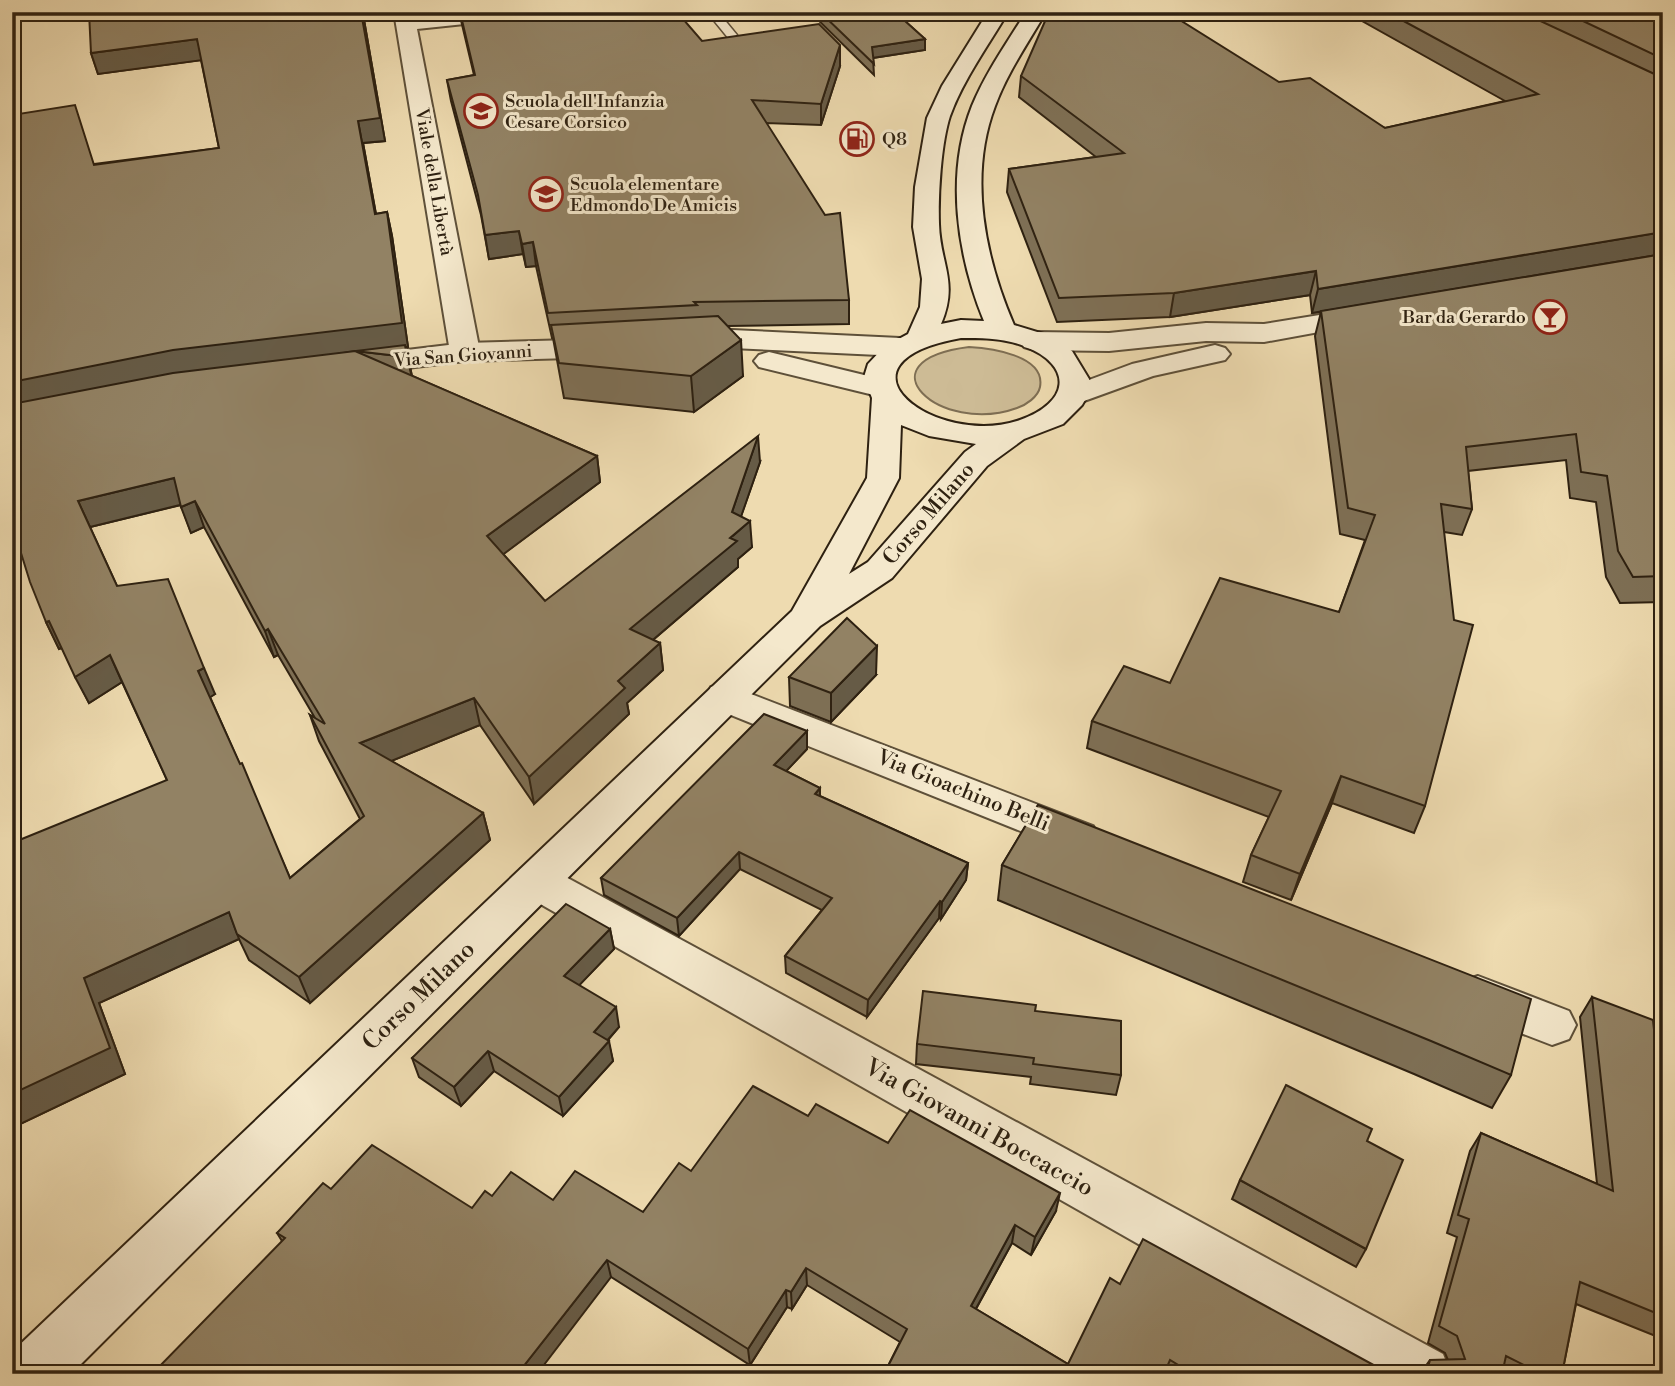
<svg xmlns="http://www.w3.org/2000/svg" width="1675" height="1386" viewBox="0 0 1675 1386" font-family="'Libre Bodoni',serif">
<rect width="100%" height="100%" fill="#eedbb0"/>
<filter id="stains"><feTurbulence type="fractalNoise" baseFrequency=".00286" numOctaves="4"/><feColorMatrix values="0 0 0 0 .2 0 0 0 0 .09 0 0 0 0 .02 0 0 0 .5 -.17"/></filter>
<radialGradient id="worn" r=".72"><stop offset=".6" stop-color="#630" stop-opacity="0"/><stop offset="1" stop-color="#630" stop-opacity=".3"/></radialGradient>
<!-- green -->
<path fill="#cdbb95" stroke="#7e6e53" stroke-width="2" d="M969,347C989,348 1046,355 1040,387C1038,397 1026,405 1017,408C940,436 858,361 969,347Z"/>
<g fill="none" stroke-linecap="round" stroke-linejoin="round">
<!-- service casing -->
<g stroke="#5e5039" stroke-width="3">
<polygon id="service" points="707,12 718,12 737,35 737,39 729,39"/>
</g>
<!-- minor casing -->
<g stroke="#5e5039" stroke-width="4">
<g id="minor">
<polygon points="394,12 414,12 415,17 461,12 533,12 523,18 417,29 480,352 475,358 465,361 455,358 450,352"/>
<polygon points="725,684 1093,826 1099,837 1093,848 1078,853 1063,848 711,707 706,697 711,687"/>
<polygon points="536,864 551,869 1443,1354 1451,1374 1367,1374 521,893 514,881 521,869"/>
<polygon points="1478,976 1569,1011 1576,1025 1569,1039 1552,1045 1461,1010 1455,996 1461,982"/>
</g>
</g>
<!-- tertiary casing -->
<g stroke="#5e5039" stroke-width="4">
<g id="tertiary">
<polygon points="1369,307 1379,309 1383,315 1379,321 1264,342 1206,341 1109,351 1034,350 1024,347 1020,341 1024,335 1034,332 1109,333 1206,323 1264,324"/>
<polygon points="732,330 900,338 910,341 915,347 910,353 900,356 732,348 689,351 679,348 674,342 679,336"/>
<polygon points="608,339 618,342 623,348 618,354 608,357 465,361 357,374 347,371 342,365 347,359 357,356 465,343"/>
<polygon points="1215,345 1225,348 1230,354 1225,360 1153,376 1073,405 1062,402 1058,396 1062,390 1132,364"/>
<polygon points="769,352 893,382 897,388 893,394 882,397 759,367 754,361 759,355"/>
</g>
</g>
<!-- secondary casing -->
<g stroke="#2e2111" stroke-width="4">
<path id="secondary" d="M988,12H1008C988,46 963,80 950,116C941,144 938,195 939,224C940,264 959,282 941,324L961,320L984,321C957,255 945,174 972,106C986,72 1007,43 1026,12H1046C1028,43 1007,73 995,106C968,177 985,258 1014,325L1047,335L1072,351L1089,379V393L1082,405L1063,424L1024,439L987,466L892,578L820,626L71,1374H12V1352L792,611L867,478L872,398L864,377L868,364L884,347L908,334L920,307L922,279L913,227L915,187L927,118L942,86ZM961,338C982,338 1004,338 1024,346C1075,366 1069,403 1020,420C937,449 821,363 961,338ZM901,425L929,436L976,444L965,452L868,562L849,574L899,478Z"/>
</g>
<!-- service -->
<use href="#service" fill="#f4e8cc" fill-rule="evenodd"/>
<!-- minor -->
<use href="#minor" fill="#f4e8cc" fill-rule="evenodd"/>
<!-- tertiary -->
<use href="#tertiary" fill="#f4e8cc" fill-rule="evenodd"/>
<!-- secondary -->
<use href="#secondary" fill="#f4e8cc" fill-rule="evenodd"/>
</g>
<!-- wall -->
<g fill="#7e7056" stroke="#2e2111" stroke-width="2" fill-rule="evenodd">
<polygon points="459,12 702,41 840,66 821,125 766,123 849,300 849,324 727,326 743,376 694,412 564,398 553,338 552,338 536,266 526,267 523,254 489,259 481,215 451,101 447,80 474,75"/>
<polygon points="810,12 895,12 925,39 925,50 873,58 874,75"/>
<polygon points="1346,12 1663,12 1663,602 1620,603 1606,577 1596,502 1570,498 1566,460 1468,471 1472,509 1462,535 1444,532 1425,806 1414,833 1332,803 1291,900 1243,882 1251,855 1269,817 1087,748 1092,721 1170,683 1339,612 1365,540 1340,534 1315,336 1321,312 1312,313 1310,295 1170,317 1057,322 1007,192 1009,169 1096,157 1019,97 1021,76 1279,82 1385,128 1505,101"/>
<path d="M215,13L363,14L385,141L363,143L376,214L387,212L392,236L408,347H406L412,376L597,456L600,482L503,554L545,601L760,462L741,516L752,547L738,559V567L653,640L660,643L663,670L627,703L629,714L534,804L480,725L391,761L483,813L490,840L310,1003L249,960L239,939L99,1003L125,1074L12,1128L167,780L122,682L89,703L62,648L59,649L46,622L95,164L219,148L201,60L98,74L91,53ZM181,505L191,533L204,527L274,657L278,655L315,718L310,715L319,741L360,819L290,878L210,697L215,694L117,586L90,527Z"/>
<polygon points="876,675 831,722 790,706 789,677"/>
<polygon points="807,731 807,749 786,771 820,788 820,796 968,863 966,880 941,919 939,918 867,1017 786,973 785,956 822,910 740,869 679,936 604,895 601,878"/>
<polygon points="1038,805 1511,1075 1492,1108 1414,1074 998,900 1002,865"/>
<polygon points="610,929 614,949 579,985 619,1027 608,1040 613,1061 563,1116 494,1071 461,1106 419,1077 412,1058"/>
<polygon points="1592,997 1663,1116 1663,1339 1576,1304 1562,1374 1420,1374 1430,1360 1448,1360 1445,1353 1428,1343 1457,1237 1447,1233 1470,1151 1481,1133 1597,1184 1580,1017"/>
<polygon points="1035,1011 1121,1075 1116,1095 1030,1084 1031,1077 916,1064 917,1044"/>
<polygon points="808,1116 888,1143 1056,1211 1031,1255 1012,1243 976,1309 1068,1364 1120,1284 1390,1374 884,1374 900,1342 807,1285 792,1309 787,1307 750,1365 611,1277 282,1241 277,1233 331,1189 472,1208 492,1196 553,1200 643,1212 691,1171"/>
<polygon points="1240,1180 1366,1249 1356,1267 1232,1199"/>
</g>
<!-- shaded-wall -->
<g fill="#665b46" stroke="#2e2111" stroke-width="2">
<polygon points="361,12 365,12 363,14 385,141 363,143 380,237 375,214 358,121"/>
<polygon points="197,39 203,60 98,74 91,53"/>
<polygon points="925,39 925,50 872,58 872,47"/>
<polygon points="840,45 840,66 821,125 821,104"/>
<polygon points="387,212 392,236 408,347 406,347 413,382 407,357 355,351 12,409 12,382"/>
<polygon points="519,231 523,254 489,259 485,235"/>
<polygon points="1663,232 1663,254 1312,313 1318,289"/>
<polygon points="533,242 536,266 526,267 522,244"/>
<polygon points="1316,271 1310,295 1170,317 1174,293"/>
<polygon points="741,340 743,376 694,412 691,376"/>
<polygon points="758,436 760,462 735,534 750,521 752,547 738,559 738,567 634,656 630,629 732,512"/>
<polygon points="597,456 600,482 493,562 487,536"/>
<polygon points="174,478 184,504 90,527 78,501"/>
<polygon points="195,501 204,527 191,533 181,507"/>
<polygon points="49,621 63,647 59,649 46,622"/>
<polygon points="268,629 278,655 274,657 265,631"/>
<polygon points="660,643 663,670 627,703 629,714 534,804 529,777 618,681"/>
<polygon points="877,646 876,675 831,722 831,693"/>
<polygon points="110,655 122,682 89,703 75,677"/>
<polygon points="204,668 215,694 209,698 198,671"/>
<polygon points="474,698 480,725 369,770 360,743"/>
<polygon points="807,731 807,749 775,783 774,765"/>
<polygon points="1341,776 1332,803 1291,900 1300,874"/>
<polygon points="820,788 820,805 815,794"/>
<polygon points="483,813 490,840 310,1003 299,977"/>
<polygon points="739,852 740,869 679,936 677,918"/>
<polygon points="968,863 966,880 941,919 942,902"/>
<polygon points="940,901 939,918 867,1017 868,1000"/>
<polygon points="229,912 239,939 99,1003 125,1074 12,1128 12,1094 84,978"/>
<polygon points="610,929 614,949 569,996 564,976"/>
<polygon points="616,1007 619,1027 598,1051 594,1032"/>
<polygon points="609,1041 613,1061 563,1116 559,1097"/>
<polygon points="488,1051 494,1071 461,1106 454,1087"/>
<polygon points="1060,1193 1056,1211 1031,1255 1035,1237"/>
<polygon points="1015,1225 1012,1243 968,1323 971,1306"/>
<polygon points="607,1260 611,1277 537,1374 525,1374 523,1367"/>
<polygon points="806,1268 807,1285 792,1309 791,1292"/>
<polygon points="786,1290 787,1307 750,1365 748,1349"/>
</g>
<!-- building -->
<g fill="#928264" stroke="#2e2111" stroke-width="2" fill-rule="evenodd">
<polygon points="89,12 361,12 380,118 358,121 375,214 387,212 402,323 173,350 12,382 12,115 75,105 94,165 219,148 197,39 91,53"/>
<polygon points="460,12 677,12 702,41 819,24 840,45 821,104 752,100 825,215 840,213 849,300 694,302 697,305 548,313 533,242 522,244 519,231 485,235 478,195 447,80 475,75"/>
<polygon points="820,12 895,12 925,39 872,47 874,64"/>
<polygon points="1049,12 1167,12 1279,82 1310,78 1385,128 1538,94 1387,12 1521,12 1663,78 1663,232 1318,289 1316,271 1174,293 1059,298 1009,169 1124,153 1021,76"/>
<polygon points="1564,12 1663,12 1663,59"/>
<polygon points="1663,254 1663,576 1633,577 1618,551 1607,476 1581,472 1576,434 1466,447 1472,509 1441,504 1454,620 1473,625 1425,806 1341,776 1300,874 1251,855 1281,791 1092,721 1124,666 1170,683 1220,578 1339,612 1375,515 1348,508 1321,311"/>
<polygon points="718,316 741,340 691,376 559,363 551,325"/>
<path d="M405,345L407,357L355,351L597,456L487,536L545,601L758,436L732,512L750,521L730,538L737,541L630,629L660,643L618,681L625,688L529,777L474,698L360,743L483,813L299,977L237,934L229,912L84,978L110,1048L12,1094V843L167,780L110,655L75,677L49,621L46,622L30,582L12,524V404L173,373ZM174,478L181,507L195,501L265,631L268,629L325,724L310,715L364,816L290,878L242,763L240,764L198,671L204,668L168,579L117,586L78,501Z"/>
<polygon points="847,618 877,646 831,693 789,677"/>
<polygon points="764,714 807,731 774,765 820,788 815,794 968,863 942,902 940,901 868,1000 785,956 832,898 739,852 677,918 601,878"/>
<polygon points="1038,805 1531,999 1511,1075 1431,1041 1002,865"/>
<polygon points="566,904 610,929 564,976 616,1007 594,1032 609,1041 559,1097 488,1051 454,1087 412,1058"/>
<polygon points="923,991 1036,1005 1035,1011 1121,1021 1121,1075 1033,1064 1034,1058 917,1044"/>
<polygon points="1592,997 1653,1020 1663,1116 1663,1316 1580,1282 1562,1374 1542,1374 1506,1356 1502,1374 1426,1374 1430,1360 1465,1359 1457,1336 1439,1326 1469,1219 1458,1215 1481,1133 1613,1191"/>
<polygon points="1286,1085 1372,1129 1367,1141 1403,1160 1366,1249 1240,1180"/>
<polygon points="753,1086 808,1116 816,1104 888,1143 910,1110 1060,1193 1035,1237 1015,1225 971,1306 1068,1364 1110,1278 1120,1284 1143,1239 1390,1374 1193,1374 1170,1360 1164,1374 884,1374 907,1329 806,1268 791,1292 786,1290 748,1349 607,1260 523,1367 535,1374 152,1374 285,1238 277,1233 323,1183 331,1189 372,1145 472,1208 485,1191 492,1196 511,1172 553,1200 575,1171 643,1212 679,1163 691,1171"/>
</g>
<!-- icons -->
<defs>
<g id="school-ring" transform="scale(1.75)"><circle r="9.5" fill="#f4e8cc" stroke="#8f2418" stroke-width="1.5"/><path d="M0-5L7-2L0 1L-7-2ZM-4 1L0 2.5L4 1V4Q0 6-4 4Z" fill="#8f2418"/></g>
<g id="fuel-ring" transform="scale(1.75)"><circle r="9.5" fill="#f4e8cc" stroke="#8f2418" stroke-width="1.5"/><path d="M-5.5-6h7V0h2V4h1.3V-2.5L3-4.5l.8-.8L6-3V5H2.5V1h-1V6h-7ZM-4.2-4.7v3.2H.2V-4.7Z" fill="#8f2418"/></g>
<g id="bar-ring" transform="scale(1.75)"><circle r="9.5" fill="#f4e8cc" stroke="#8f2418" stroke-width="1.5"/><path d="M-6-5H6L.8 .8V4.5H3.5V6h-7V4.5H-.8V.8Z" fill="#8f2418"/></g>
</defs>
<g fill-rule="evenodd">
<use href="#school-ring" x="481" y="111"/>
<use href="#fuel-ring" x="857" y="139"/>
<use href="#school-ring" x="546" y="194"/>
<use href="#bar-ring" x="1550" y="317"/>
</g>
<g text-anchor="middle" dominant-baseline="central" stroke-width="6" stroke-linejoin="round" paint-order="stroke">
<!-- far-poi labels -->
<g font-size="18" fill="#2e2111" stroke="#f4e8cc" text-anchor="start">
<text x="505" y="101">Scuola dell'Infanzia<tspan x="505" dy="21">Cesare Corsico</tspan></text>
<text x="882" y="139">Q8</text>
<text x="570" y="184">Scuola elementare<tspan x="570" dy="21">Edmondo De Amicis</tspan></text>
<text x="1526" y="317" text-anchor="end">Bar da Gerardo</text>
</g>
<!-- far-street labels -->
<g font-size="18" fill="#2e2111" stroke="#f4e8cc">
<text transform="translate(434 182) rotate(80)">Viale della Libertà</text>
<text transform="translate(463 356) rotate(-4)">Via San Giovanni</text>
</g>
<!-- street labels -->
<g font-size="21" fill="#2e2111" stroke="#f4e8cc">
<text transform="translate(929 514) rotate(-49)">Corso Milano</text>
<text transform="translate(963 791) rotate(22)">Via Gioachino Belli</text>
</g>
<!-- near-street labels -->
<g font-size="24" fill="#2e2111" stroke="#f4e8cc">
<text transform="translate(419 996) rotate(-44)">Corso Milano</text>
<text transform="translate(979 1128) rotate(29)">Via Giovanni Boccaccio</text>
</g>
</g>
<!-- margin -->
<rect width="1675" height="1386" fill="none" stroke="#eedbb0" stroke-width="42"/>
<rect x="14" y="14" width="1647" height="1358" fill="none" stroke="#2e2111" stroke-width="3.5"/>
<rect x="21" y="21" width="1633" height="1344" fill="none" stroke="#2e2111" stroke-width="2"/>
<rect width="100%" height="100%" filter="url(#stains)"/>
<rect width="100%" height="100%" fill="url(#worn)"/>
</svg>
